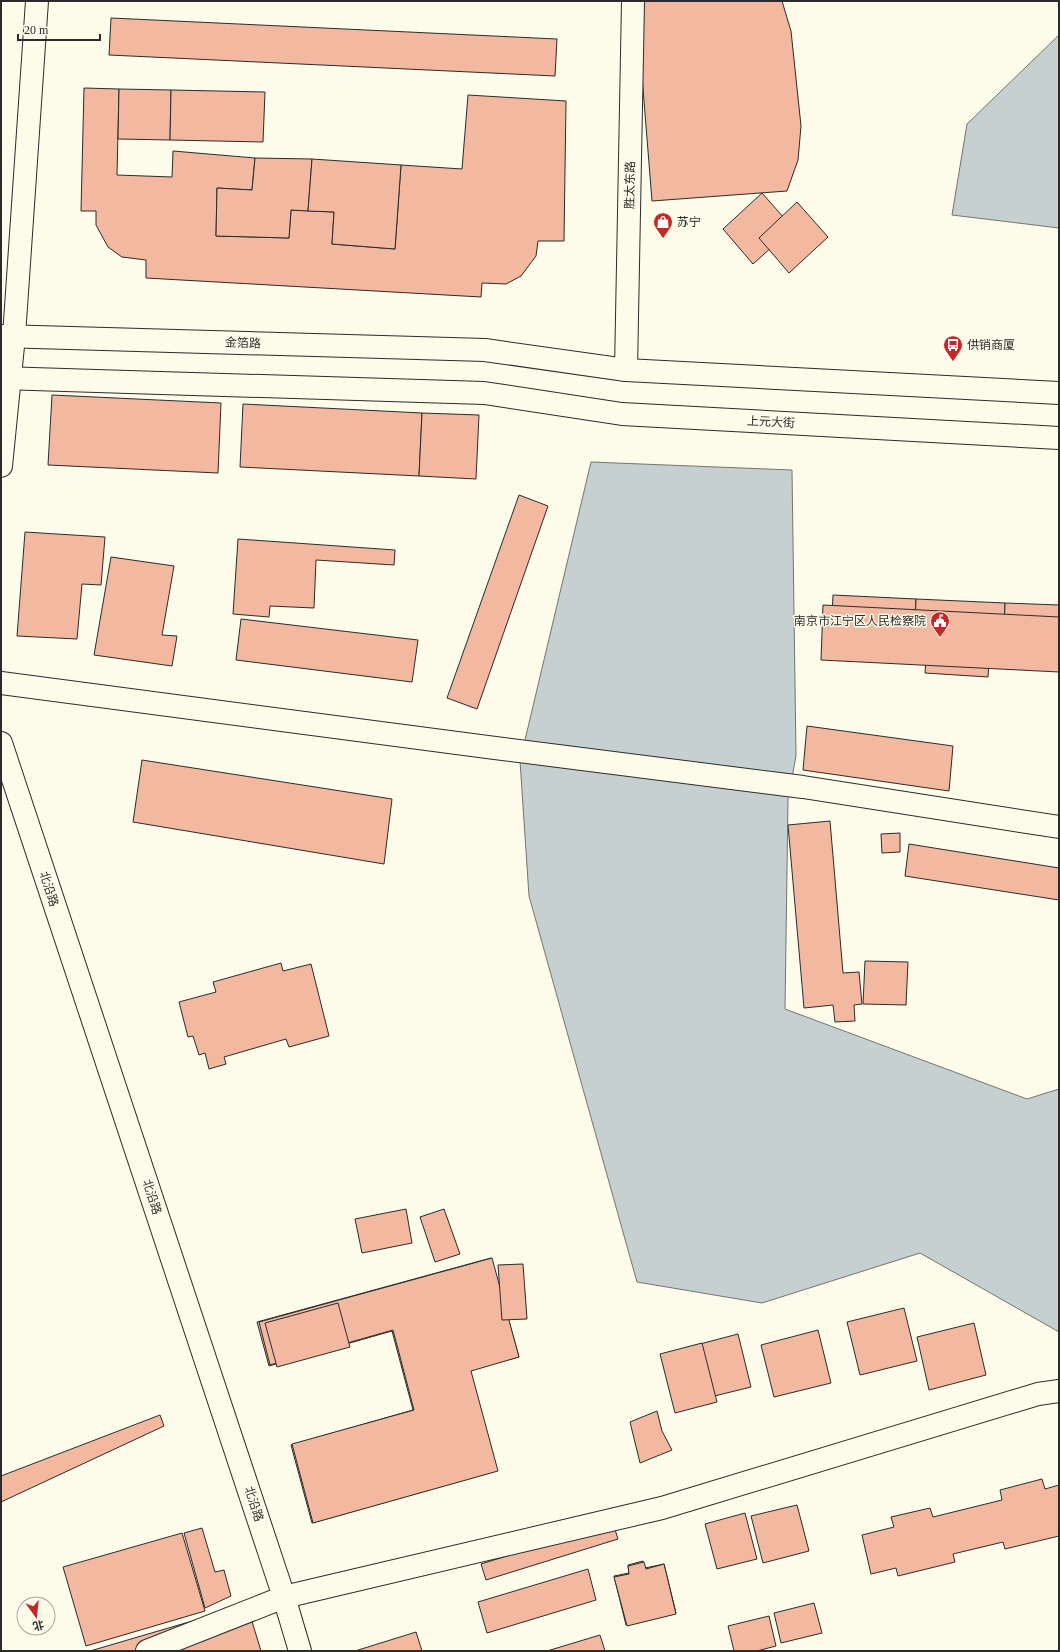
<svg xmlns="http://www.w3.org/2000/svg" width="1060" height="1652" viewBox="0 0 1060 1652" font-family="'Times New Roman','Noto Sans SC',serif">
<rect width="100%" height="100%" fill="#fdfbea"/>
<!-- water -->
<g fill="#c7d0d0" stroke="#74746e">
<polygon points="1059,35 1059,228 952,215 967,124"/>
<polygon points="591,462 792,470 796,756 788,799 785,1009 1027,1099 1059,1089 1059,1332 920,1253 762,1303 637,1282 529,896 520,761"/>
</g>
<!-- building -->
<g fill="#f2b8a0" stroke="#2b2b2b">
<polygon points="636,1 782,1 791,31 801,126 798,160 787,191 652,201"/>
<polygon points="111,18 557,39 555,76 109,55"/>
<polygon points="84,88 119,89 117,175 172,177 173,151 255,158 252,190 217,188 216,236 289,238 291,210 334,212 332,244 395,249 401,165 462,169 468,95 566,101 564,241 538,241 536,256 521,276 506,284 482,283 481,297 146,278 146,260 122,257 108,247 96,225 96,211 81,211"/>
<polygon points="119,89 171,90 170,140 118,139"/>
<polygon points="171,90 265,92 263,142 170,140"/>
<polygon points="255,158 312,159 308,211 291,210 289,238 216,236 217,188 252,190"/>
<polygon points="312,159 401,165 395,249 332,244 334,212 308,211"/>
<polygon points="762,193 793,228 753,264 723,229"/>
<polygon points="797,202 828,237 789,273 759,238"/>
<polygon points="52,395 221,403 218,473 48,465"/>
<polygon points="243,404 422,413 419,476 240,467"/>
<polygon points="422,413 479,415 476,479 419,476"/>
<polygon points="519,495 548,506 477,709 447,698"/>
<polygon points="25,532 105,537 101,585 82,584 77,639 17,636"/>
<polygon points="238,539 395,550 394,565 316,560 314,608 270,606 269,617 233,614"/>
<polygon points="111,557 174,566 162,635 177,636 172,666 94,655"/>
<polygon points="833,595 916,599 914,658 830,655"/>
<polygon points="916,599 1005,603 1003,663 989,662 988,677 925,673 926,659 914,658"/>
<polygon points="1005,603 1059,605 1059,665 1003,663"/>
<polygon points="823,605 1059,617 1059,672 821,660"/>
<polygon points="241,619 418,640 412,682 236,660"/>
<polygon points="807,726 953,746 949,791 803,770"/>
<polygon points="142,760 392,799 384,864 133,822"/>
<polygon points="830,821 843,973 859,972 862,1004 854,1005 855,1021 835,1022 833,1005 804,1008 788,825"/>
<polygon points="900,833 900,852 882,853 881,834"/>
<polygon points="909,844 1059,868 1059,900 905,876"/>
<polygon points="865,961 908,962 906,1005 863,1004"/>
<polygon points="281,963 283,971 311,964 329,1036 289,1047 286,1039 224,1057 226,1064 209,1069 205,1053 199,1055 193,1036 188,1037 179,1002 216,992 213,982"/>
<polygon points="406,1209 412,1243 362,1253 355,1219"/>
<polygon points="444,1209 460,1254 435,1262 420,1217"/>
<polygon points="491,1258 519,1357 469,1370 496,1471 312,1523 291,1445 413,1410 392,1331 269,1366 257,1322"/>
<polygon points="492,1258 519,1357 471,1371 498,1471 313,1523 292,1444 414,1410 393,1330 270,1365 259,1322"/>
<polygon points="523,1264 527,1319 502,1320 498,1265"/>
<polygon points="338,1303 350,1347 277,1367 265,1323"/>
<polygon points="904,1308 917,1361 860,1375 847,1322"/>
<polygon points="974,1323 986,1375 929,1390 917,1337"/>
<polygon points="818,1330 831,1383 774,1397 761,1345"/>
<polygon points="738,1334 751,1387 694,1401 681,1349"/>
<polygon points="702,1343 717,1402 675,1413 660,1354"/>
<polygon points="657,1411 662,1431 672,1450 640,1463 630,1422"/>
<polygon points="160,1415 164,1426 1,1502 1,1476"/>
<polygon points="1042,1479 1045,1489 1059,1485 1059,1536 1005,1549 1003,1542 953,1554 955,1562 898,1576 896,1568 871,1574 862,1535 894,1527 891,1517 930,1508 933,1517 1002,1500 1000,1490"/>
<polygon points="797,1505 809,1551 763,1563 751,1516"/>
<polygon points="745,1513 757,1559 717,1569 705,1524"/>
<polygon points="613,1523 618,1539 486,1580 481,1564"/>
<polygon points="202,1528 215,1572 224,1570 231,1596 205,1608 184,1533"/>
<polygon points="182,1533 205,1611 86,1646 63,1567"/>
<polygon points="643,1561 645,1568 664,1564 676,1613 626,1625 614,1576 629,1573 628,1565"/>
<polygon points="644,1562 646,1569 664,1564 676,1614 627,1626 614,1577 629,1574 628,1566"/>
<polygon points="588,1569 596,1600 487,1633 478,1602"/>
<polygon points="814,1603 822,1633 781,1643 774,1613"/>
<polygon points="247,1605 261,1651 90,1651"/>
<polygon points="769,1616 776,1646 757,1651 734,1651 728,1626"/>
<polygon points="416,1632 422,1651 355,1651"/>
<polygon points="600,1635 605,1651 547,1651"/>
</g>
<g fill="none" stroke-linecap="round" stroke-linejoin="round">
<!-- minor casing -->
<g stroke="#2b2b2b" stroke-width="24">
<g id="minor">
<polyline points="14,336 37,1"/>
<polyline points="626,370 633,1"/>
<polyline points="1,683 495,748 803,787 1059,827"/>
<polyline points="147,1651 284,1597 662,1508 1038,1394 1059,1391"/>
</g>
</g>
<!-- major casing -->
<g stroke="#2b2b2b" stroke-width="24">
<g id="major">
<polyline points="1,336 485,350 626,370 1059,393"/>
<polyline points="1,378 484,393 622,414 1059,438"/>
<polyline points="1,466 14,336"/>
<polyline points="1,743 284,1597 300,1651"/>
</g>
</g>
<!-- minor -->
<use href="#minor" stroke="#fdfbea" stroke-width="22"/>
<!-- major -->
<use href="#major" stroke="#fdfbea" stroke-width="22"/>
</g>
<!-- icons -->
<defs>
<g id="shop-pin" transform="scale(1)"><path d="M0 17L-7.5 6A9.5 9.5 0 1 1 7.5 6Z" fill="#c62828" stroke="#fdfbea"/><path d="M-5-2.5h2.3a2.7 3.5 0 0 1 5.4 0H5L5.5 6h-11ZM-1.5-2.5h3a1.5 2.3 0 0 0-3 0Z" fill="#fff"/></g>
<g id="bus-pin" transform="scale(1)"><path d="M0 17L-7.5 6A9.5 9.5 0 1 1 7.5 6Z" fill="#c62828" stroke="#fdfbea"/><path d="M-5-6H5V4H4V6H2V4H-2V6H-4V4H-5ZM-3.5-4V0h7V-4ZM-3.5 1.2v1.5H-2V1.2ZM2 1.2v1.5H3.5V1.2Z" fill="#fff"/></g>
<g id="civic-pin" transform="scale(1)"><path d="M0 17L-7.5 6A9.5 9.5 0 1 1 7.5 6Z" fill="#c62828" stroke="#fdfbea"/><path d="M-.6-6.5H3V-4.5H.6V-3L4-1V1h2V6H-6V1h2V-1L-.6-3ZM-1.2 2.5V6h2.4V2.5Z" fill="#fff"/></g>
</defs>
<g fill-rule="evenodd">
<use href="#shop-pin" x="663" y="222"/>
<use href="#bus-pin" x="953" y="345"/>
<use href="#civic-pin" x="940" y="621"/>
</g>
<g text-anchor="middle" dominant-baseline="central" stroke-width="3" stroke-linejoin="round" paint-order="stroke">
<!-- street labels -->
<g font-size="12" fill="#2b2b2b" stroke="#fdfbea">
<text transform="translate(630 185) rotate(-89)">胜太东路</text>
<text transform="translate(243 343) rotate(2)">金箔路</text>
<text transform="translate(771 422) rotate(3)">上元大街</text>
<text transform="translate(49 889) rotate(72)">北沿路</text>
<text transform="translate(152 1197) rotate(72)">北沿路</text>
<text transform="translate(254 1504) rotate(72)">北沿路</text>
</g>
<!-- poi labels -->
<g font-size="12" fill="#2b2b2b" stroke="#fdfbea" text-anchor="start">
<text x="677" y="222">苏宁</text>
<text x="967" y="345">供销商厦</text>
<text x="926" y="621" text-anchor="end">南京市江宁区人民检察院</text>
</g>
</g>
<!-- border -->
<rect width="1060" height="1652" fill="none" stroke="#2b2b2b" stroke-width="4"/>
<!-- north arrow -->
<g transform="translate(36 1616) rotate(165)"><circle r="19" fill="#fdfbea" stroke="#a9a89e"/>
<path d="M0-3L7 15L0 10L-7 15Z" fill="#c62828"/>
<text y="-6" font-size="11" font-weight="bold" text-anchor="middle" fill="#2b2b2b">北</text>
</g>
<!-- scale -->
<path d="M18 34v6h82v-6" fill="none" stroke="#2b2b2b" stroke-width="2"/>
<text x="24" y="34" font-size="12" fill="#2b2b2b" stroke="#fdfbea" stroke-width="3" paint-order="stroke">20 m</text>
</svg>
